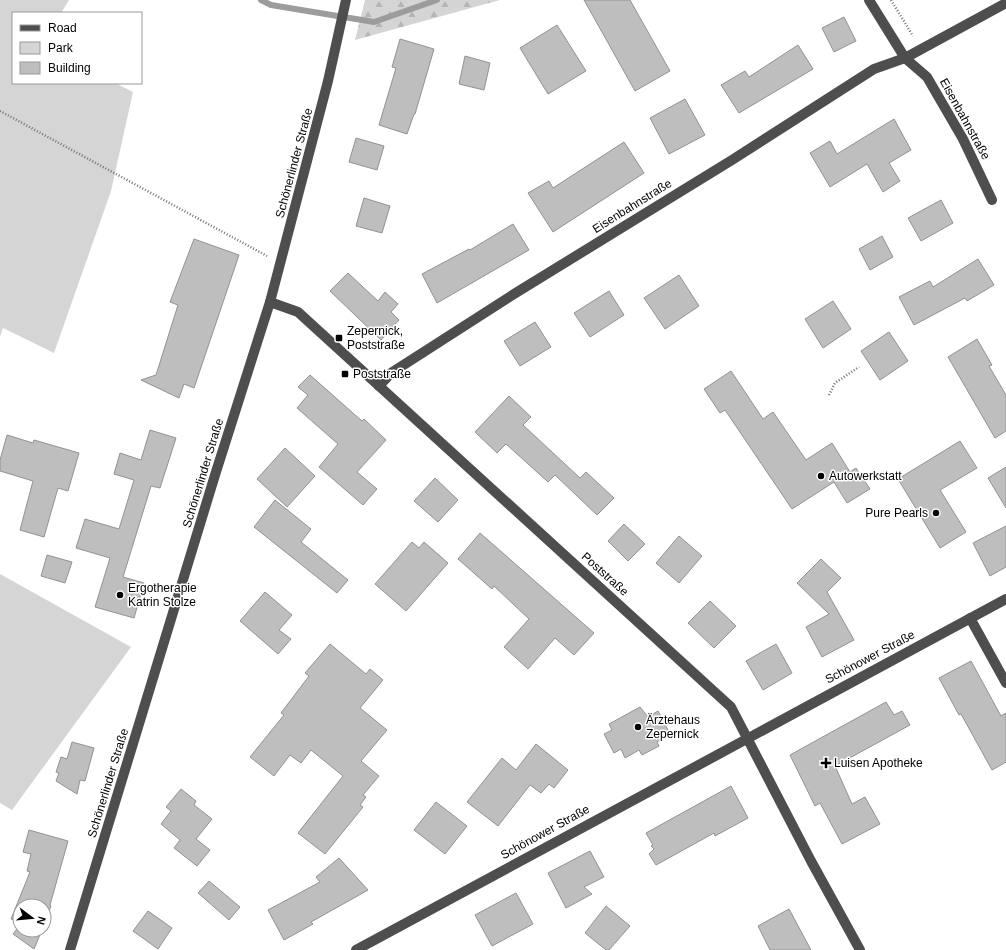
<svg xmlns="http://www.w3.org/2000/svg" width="1006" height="950" viewBox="0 0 1006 950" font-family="Helvetica,sans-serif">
<defs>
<pattern id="forest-firs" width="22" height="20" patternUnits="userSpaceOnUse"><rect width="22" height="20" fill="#d5d5d5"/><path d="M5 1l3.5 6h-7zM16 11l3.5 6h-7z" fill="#b5b5b5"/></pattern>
</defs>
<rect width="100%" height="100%" fill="#fff"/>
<!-- green -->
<g fill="#d5d5d5">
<polygon points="0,0 69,0 61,13 13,13 13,83 115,83 133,92 111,191 54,353 3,328 0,337"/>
<polygon points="0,574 131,647 12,810 0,803"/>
</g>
<!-- forest -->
<polygon fill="url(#forest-firs)" points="365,0 500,0 355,40"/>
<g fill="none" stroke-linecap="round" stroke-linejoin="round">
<!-- stream -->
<polyline stroke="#9c9c9c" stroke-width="6" points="261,0 271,5 374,22 437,0"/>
</g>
<!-- building -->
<g fill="#bebebe" stroke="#929292">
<polygon points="584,0 630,0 670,71 635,91"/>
<polygon points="844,17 856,41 834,52 822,28"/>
<polygon points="557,25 586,71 548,94 520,48"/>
<polygon points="400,39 434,49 415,114 414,114 407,134 379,125 396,68 392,67"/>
<polygon points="798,45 813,69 739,113 721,85 745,71 749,77"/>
<polygon points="465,56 490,63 484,90 459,84"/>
<polygon points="685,99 705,135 669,154 650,118"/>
<polygon points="894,119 911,150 889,163 900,181 883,192 867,164 830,187 810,153 830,141 837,154"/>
<polygon points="356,138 384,146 377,170 349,162"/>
<polygon points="624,142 644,173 553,232 528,193 549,181 553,188"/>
<polygon points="364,198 390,206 382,233 356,226"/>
<polygon points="941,200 953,223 921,241 908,218"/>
<polygon points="513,224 529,250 437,303 422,274 469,249 470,250"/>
<polygon points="882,236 893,257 870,270 859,249"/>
<polygon points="194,239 239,255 194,388 184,384 179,398 141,380 156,375 178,305 170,302"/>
<polygon points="978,259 994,285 967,301 965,298 914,325 899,297 930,281 933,287"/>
<polygon points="348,273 378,301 385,292 398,304 391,312 399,320 381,340 330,291"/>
<polygon points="679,275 699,306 665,329 644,298"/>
<polygon points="609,291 624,315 590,337 574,313"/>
<polygon points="833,301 851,329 823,348 805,319"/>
<polygon points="535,322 551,347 520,366 504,341"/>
<polygon points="889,332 908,361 880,380 861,351"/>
<polygon points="977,339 992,365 989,366 1006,395 1006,431 995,438 948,357"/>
<polygon points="731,371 763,419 773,412 806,460 832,443 850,472 856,468 870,489 847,503 834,482 792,509 725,410 720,413 704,389"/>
<polygon points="310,375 362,421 364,419 386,440 357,472 377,489 363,505 319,467 338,444 297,408 308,395 298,387"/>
<polygon points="509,396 531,417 523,425 580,478 586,472 614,498 597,515 555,475 548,482 506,444 497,453 475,432"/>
<polygon points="150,430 176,438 160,488 151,486 123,577 144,583 134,618 95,607 110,558 76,548 85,519 119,529 134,480 114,474 120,453 141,460"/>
<polygon points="7,435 33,443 34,440 79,453 68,491 58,488 44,537 20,530 33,481 0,471 0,460"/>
<polygon points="960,441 977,468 940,490 966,532 940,548 898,479"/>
<polygon points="285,448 315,476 287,507 257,479"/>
<polygon points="1006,467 1006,508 988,478"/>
<polygon points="435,478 458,500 438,522 414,501"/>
<polygon points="275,500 311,529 301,542 348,580 337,593 254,527"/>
<polygon points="624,524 645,544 628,561 608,541"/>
<polygon points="1006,526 1006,567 990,576 973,543"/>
<polygon points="480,533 594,633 574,655 555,638 528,669 504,647 529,619 494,586 492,589 458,559"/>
<polygon points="679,536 702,556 679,583 656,563"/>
<polygon points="412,542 419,548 424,542 448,563 406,611 375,584"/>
<polygon points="47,555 72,562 65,583 41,576"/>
<polygon points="821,559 841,578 827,592 854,640 822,657 806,627 829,614 797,583"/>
<polygon points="265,592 292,615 279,630 291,639 278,654 240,621"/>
<polygon points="710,601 736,626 714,648 688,623"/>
<polygon points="330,644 366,674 370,669 383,680 360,708 387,730 361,761 379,776 363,795 366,797 360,805 363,807 325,854 298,833 343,776 311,750 301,763 290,755 274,776 250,757 284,715 281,713 309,676 305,673"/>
<polygon points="776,644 792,673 763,690 746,661"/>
<polygon points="971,661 1001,716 1006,713 1006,762 992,770 961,714 959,715 939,678"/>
<polygon points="886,702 894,715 902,711 910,725 835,766 852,804 865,797 880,824 842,844 820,803 815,806 790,755"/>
<polygon points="640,707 648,717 658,711 670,734 657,742 659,746 642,755 639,750 625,758 621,749 614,753 604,734 612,730 609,724"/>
<polygon points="72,742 94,748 85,781 80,780 77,794 56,781 59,773 56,772 61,757 67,759"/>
<polygon points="536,744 568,770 554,788 549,784 541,793 530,785 498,826 467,802 502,758 516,770"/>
<polygon points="731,786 748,818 715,836 714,833 656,865 649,854 654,849 651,846 653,845 646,833"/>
<polygon points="181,789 196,801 194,805 212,819 196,839 210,850 197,866 174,848 180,840 161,824 171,811 166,807"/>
<polygon points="436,802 467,826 445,854 414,830"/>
<polygon points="29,830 68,841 50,905 51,906 44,924 44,906 20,906 20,923 11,919 30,872 27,871 31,854 23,852"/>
<polygon points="590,851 604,877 584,887 592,894 566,908 548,873"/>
<polygon points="339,858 368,890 311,922 313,924 284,940 268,910 320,882 316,877"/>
<polygon points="209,881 240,907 229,920 198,893"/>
<polygon points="516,893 533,924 492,946 475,915"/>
<polygon points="606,906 630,926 609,950 606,950 585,933"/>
<polygon points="789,909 811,950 770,950 758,926"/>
<polygon points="148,911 172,928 158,949 133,931"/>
<polygon points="20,925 20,930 42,930 34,949 13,934"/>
</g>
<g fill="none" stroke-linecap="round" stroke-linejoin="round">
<!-- path -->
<g stroke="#707070" stroke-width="2.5" stroke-dasharray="1 2" stroke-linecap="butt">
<polyline points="891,0 913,36"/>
<polyline points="0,111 267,256"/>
<polyline points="829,395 835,383 859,367"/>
</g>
<!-- minor -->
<g stroke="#4e4e4e" stroke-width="10">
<polyline points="869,0 905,58 927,77 963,139 992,200"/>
<polyline points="270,302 298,312 731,707 811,861 860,950"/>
<polyline points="379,386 391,373 514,294 732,160 874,69 905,58 1006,3"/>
<polyline points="970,618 1006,683"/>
<polyline points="70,950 215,475 270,302 328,81 346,0"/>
<polyline points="356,950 1006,599"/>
</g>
</g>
<!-- markers -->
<g fill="#000" stroke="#fff" stroke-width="1.5">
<rect x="335" y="334" width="8" height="8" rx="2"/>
<rect x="341" y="370" width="8" height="8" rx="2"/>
<circle cx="821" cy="476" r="4"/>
<circle cx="936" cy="513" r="4"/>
<circle cx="120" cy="595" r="4"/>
<circle cx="638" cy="727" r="4"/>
<path d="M824 757h4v4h4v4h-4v4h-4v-4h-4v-4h4z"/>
</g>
<g text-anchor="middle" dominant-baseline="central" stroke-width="3" stroke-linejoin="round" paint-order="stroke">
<!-- street labels -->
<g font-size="12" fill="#000" stroke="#fff">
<text transform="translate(965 119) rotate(61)">Eisenbahnstraße</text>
<text transform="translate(294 163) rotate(-75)">Schönerlinder Straße</text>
<text transform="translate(632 206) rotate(-32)">Eisenbahnstraße</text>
<text transform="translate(203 473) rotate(-73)">Schönerlinder Straße</text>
<text transform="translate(605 574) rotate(42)">Poststraße</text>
<text transform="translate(870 657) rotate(-28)">Schönower Straße</text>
<text transform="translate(108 783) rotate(-73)">Schönerlinder Straße</text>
<text transform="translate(545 832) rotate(-29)">Schönower Straße</text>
</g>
<!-- poi labels -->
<g font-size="12" fill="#000" stroke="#fff" text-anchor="start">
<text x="347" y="331">Zepernick,<tspan x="347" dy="14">Poststraße</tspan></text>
<text x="353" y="374">Poststraße</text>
<text x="829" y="476">Autowerkstatt</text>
<text x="928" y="513" text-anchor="end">Pure Pearls</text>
<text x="128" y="588">Ergotherapie<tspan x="128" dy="14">Katrin Stolze</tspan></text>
<text x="646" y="720">Ärztehaus<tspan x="646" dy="14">Zepernick</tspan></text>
<text x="834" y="763">Luisen Apotheke</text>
</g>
</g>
<!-- legend -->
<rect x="12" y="12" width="130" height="72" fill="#ffffff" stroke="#999999"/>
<rect x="20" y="25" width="20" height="6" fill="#4e4e4e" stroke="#999999"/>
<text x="48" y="32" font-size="12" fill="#000000">Road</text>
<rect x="20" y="42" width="20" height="12" fill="#d5d5d5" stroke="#999999"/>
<text x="48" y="52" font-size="12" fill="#000000">Park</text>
<rect x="20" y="62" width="20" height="12" fill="#bebebe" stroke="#999999"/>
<text x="48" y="72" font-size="12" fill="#000000">Building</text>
<!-- north arrow -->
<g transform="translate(32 918) rotate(106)"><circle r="19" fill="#ffffff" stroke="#999999"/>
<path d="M0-3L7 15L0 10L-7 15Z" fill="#000000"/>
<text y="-6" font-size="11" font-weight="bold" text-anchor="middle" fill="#000000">N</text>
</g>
</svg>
